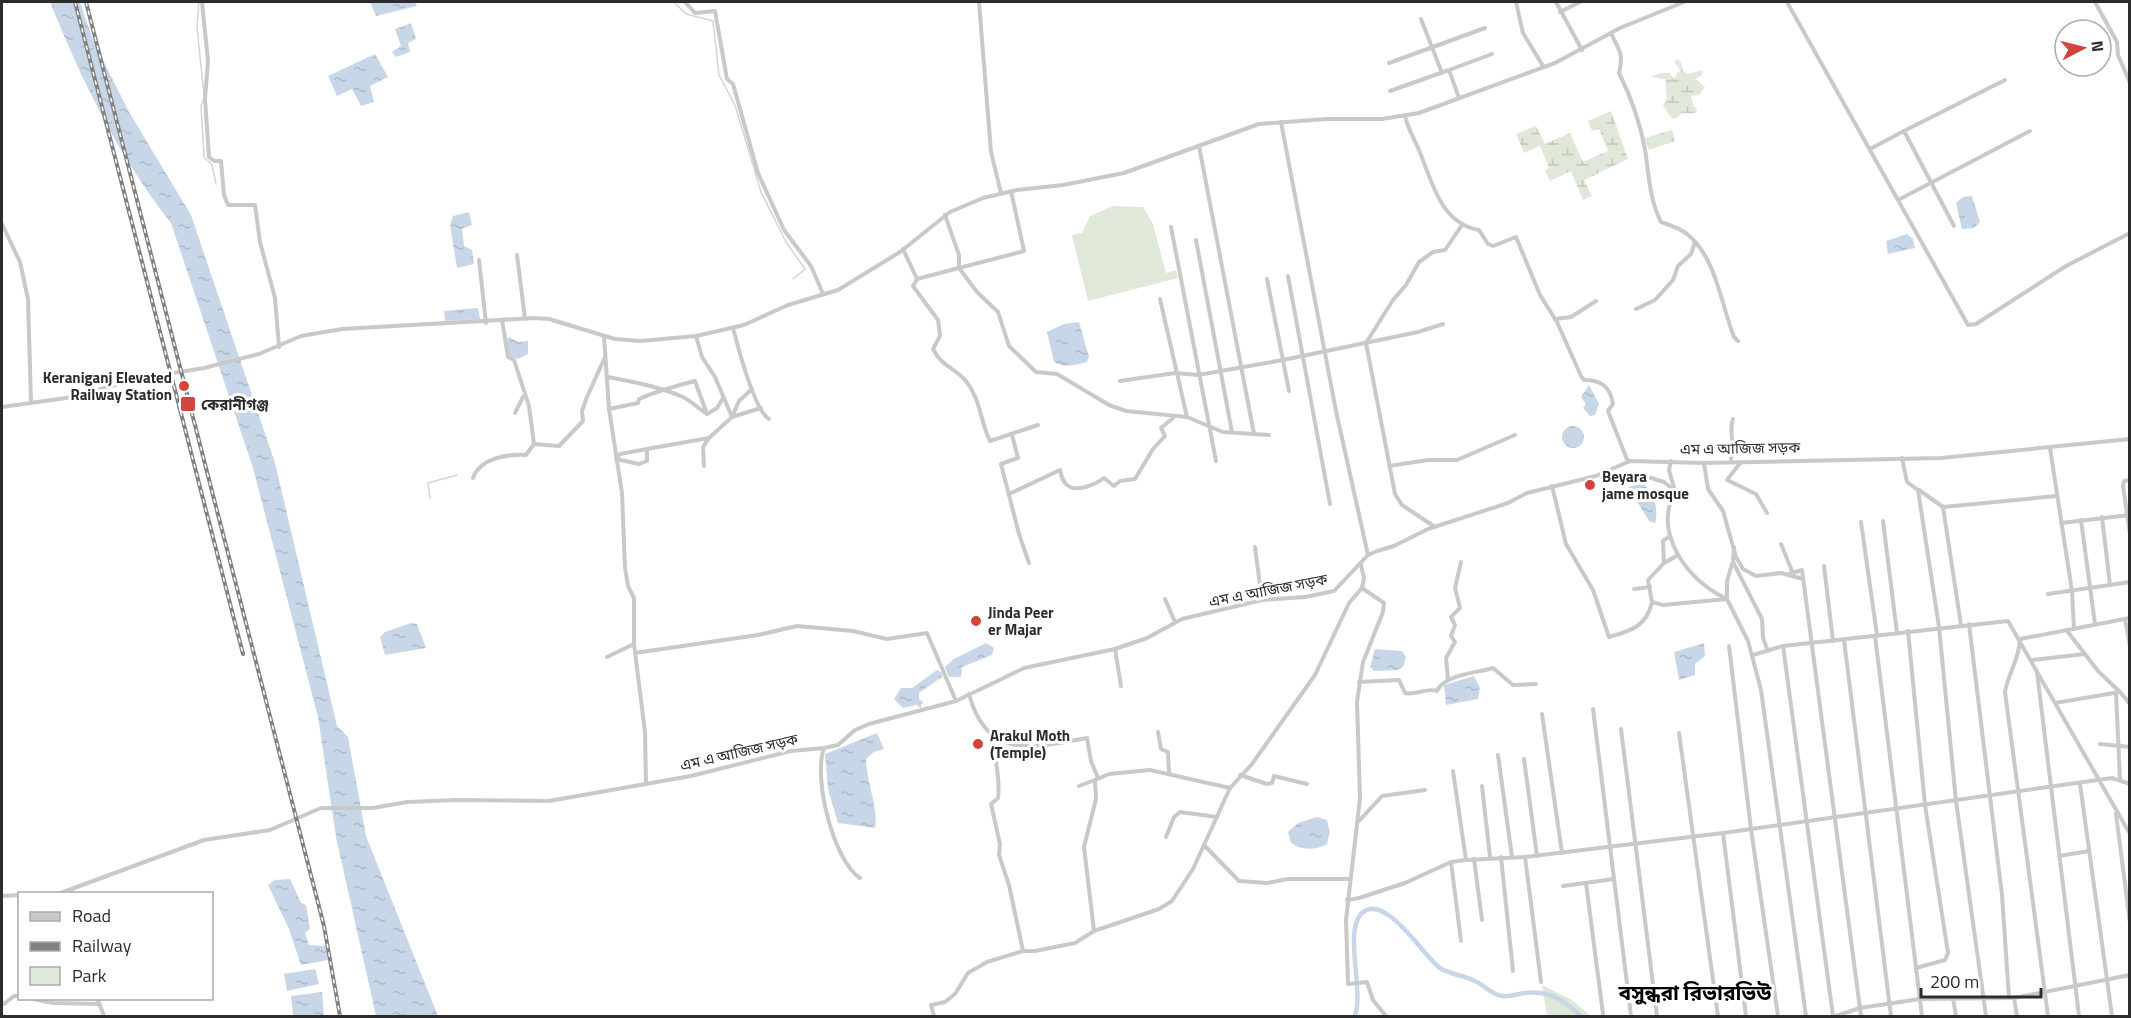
<svg xmlns="http://www.w3.org/2000/svg" width="2131" height="1018" viewBox="0 0 2131 1018" font-family="'Titillium Web','Noto Sans Bengali',sans-serif">
<defs>
<pattern id="wetland-marsh" width="20" height="14" patternUnits="userSpaceOnUse" patternTransform="scale(1.5)"><rect width="20" height="14" fill="#e0e8da"/><path d="M1 5h8M5 5V1M11 12h8M15 12V8" fill="none" stroke="#c0c7bb"/></pattern>
<pattern id="water-ripples" width="26" height="14" patternUnits="userSpaceOnUse" patternTransform="scale(1.5)"><rect width="26" height="14" fill="#c8d7e7"/><path d="M2 4q2-2 4 0t4 0M15 11q2-2 4 0t4 0" fill="none" stroke="#acb9c6"/></pattern>
</defs>
<rect width="100%" height="100%" fill="#fff"/>
<!-- wetland -->
<g fill="url(#wetland-marsh)">
<polygon points="1677,60 1681,62 1683,71 1687,74 1702,70 1702,75 1695,79 1705,87 1699,95 1691,96 1694,107 1697,108 1696,113 1682,113 1675,119 1670,116 1663,105 1667,98 1665,79 1651,77 1660,73 1670,73 1673,79 1680,70 1674,62"/>
<polygon points="1611,111 1628,159 1584,180 1592,196 1583,200 1571,171 1550,181 1545,170 1549,168 1540,146 1524,153 1516,134 1536,126 1545,144 1570,133 1583,162 1608,151 1599,129 1592,131 1588,121"/>
<polygon points="1672,130 1675,141 1649,150 1645,138"/>
</g>
<!-- park -->
<g fill="#e0e8da">
<polygon points="1113,206 1143,207 1153,224 1166,273 1176,270 1178,278 1088,301 1072,235 1082,233 1090,216"/>
<polygon points="1542,985 1572,1000 1591,1016 1547,1016"/>
</g>
<!-- water -->
<g fill="url(#water-ripples)">
<path d="M50,2H80L93,40L129,112L191,215L275,463L337,726L348,737L366,836L438,1016H376L336,837L318,717L253,468L171,223C118,156 82,81 50,2Z"/>
<polygon points="370,2 415,2 417,6 376,16"/>
<polygon points="411,23 416,39 408,43 410,52 396,57 392,52 401,46 395,29"/>
<polygon points="375,54 388,77 370,86 374,102 361,106 352,89 337,96 328,76"/>
<polygon points="1972,196 1980,222 1974,228 1962,229 1956,203 1963,197"/>
<polygon points="469,212 472,225 462,229 464,246 472,250 474,264 457,268 450,225 453,216"/>
<polygon points="1907,234 1913,239 1915,248 1888,254 1886,241"/>
<polygon points="478,308 480,319 445,321 444,311"/>
<path d="M1079,322L1089,357L1087,362C1076,365 1065,368 1054,362L1047,332L1064,324Z"/>
<polygon points="509,337 518,342 528,341 528,354 518,359 509,356 507,339"/>
<polygon points="1589,385 1599,404 1595,415 1590,416 1583,408 1586,404 1581,397"/>
<circle cx="1573" cy="437" r="11"/>
<path d="M1641,484C1654,487 1659,511 1655,523L1649,521L1628,487Z"/>
<polygon points="411,623 417,624 426,648 385,655 380,637 385,632"/>
<polygon points="986,643 994,648 992,655 962,667 961,677 949,677 945,667 954,659"/>
<polygon points="1704,643 1705,656 1695,664 1695,675 1679,680 1674,652"/>
<polygon points="1375,649 1402,651 1406,657 1403,667 1397,670 1374,671 1370,667"/>
<polygon points="937,670 942,673 942,677 919,693 919,699 924,703 921,704 921,708 916,705 903,708 894,699 901,688 912,688"/>
<polygon points="1474,676 1480,688 1478,699 1446,705 1444,685"/>
<path d="M877,733L884,749L874,752L866,759C866,780 879,810 875,828L838,823L828,789L825,754Z"/>
<path d="M1317,817L1327,820L1330,832L1327,844C1315,851 1303,850 1291,843L1288,832L1298,823Z"/>
<polygon points="290,879 301,903 306,905 310,929 305,933 309,945 326,946 328,960 301,965 289,929 268,885 275,880"/>
<polygon points="315,969 319,984 287,991 284,974"/>
<polygon points="322,992 324,1016 293,1016 291,996"/>
</g>
<g fill="none" stroke-linecap="round" stroke-linejoin="round">
<!-- stream -->
<g stroke="#c8d7e7" stroke-width="1.5">
<polyline points="199,2 197,27 204,95"/>
<polyline points="674,2 686,14 713,21 719,75 735,105 761,192 786,242 805,269 793,279"/>
<polyline points="204,99 201,105 204,157 212,165 216,184"/>
<polyline points="430,498 428,483 457,475"/>
</g>
<!-- canal -->
<path stroke="#c8d7e7" stroke-width="4.5" d="M1355,1016C1364,989 1344,933 1361,914C1384,890 1424,957 1440,968C1451,975 1464,975 1475,981C1484,985 1492,995 1502,996C1510,997 1517,994 1525,993C1549,990 1563,1000 1581,1016"/>
<!-- minor -->
<g stroke="#c9c9c9" stroke-width="4">
<polyline points="202,2 208,61 205,99 209,157 214,161 221,161 224,195 228,205 255,205 260,242 275,298 279,347"/>
<polyline points="685,2 695,13 715,11 727,79 733,84 758,173 784,230 811,266 823,294"/>
<polyline points="979,2 991,152 1001,193"/>
<polyline points="1516,2 1523,33 1543,66"/>
<polyline points="1556,2 1582,50"/>
<polyline points="1787,2 1968,325 1976,324 2066,266 2130,233"/>
<polyline points="2095,2 2117,42 2118,55 2130,83"/>
<polyline points="1560,12 1580,2"/>
<polyline points="1421,19 1442,73"/>
<path d="M1611,33C1619,51 1624,52 1619,73C1631,97 1640,123 1645,149C1649,175 1649,198 1661,222C1669,225 1680,228 1687,234C1716,257 1721,304 1734,337L1738,341"/>
<polyline points="1389,63 1485,28"/>
<polyline points="1449,70 1492,54"/>
<polyline points="1390,91 1449,70 1459,98"/>
<path d="M1405,115C1407,128 1414,138 1419,150C1432,181 1440,223 1479,230L1488,244L1493,246L1516,237L1540,295L1557,322L1581,376L1584,380C1601,380 1610,386 1613,404L1608,411L1628,462"/>
<polyline points="1281,122 1336,411 1368,555"/>
<polyline points="1199,146 1254,434"/>
<polyline points="1870,149 1904,131"/>
<polyline points="1011,191 1024,251 959,268 977,292 998,312 1009,346 1036,372 1057,374 1109,405 1126,411 1187,417 1223,432 1269,435"/>
<polyline points="1900,199 2030,131"/>
<polyline points="2,224 20,262 28,299 31,402"/>
<polyline points="1954,226 1904,131 2005,80"/>
<polyline points="1171,227 1216,461"/>
<polyline points="1196,240 1232,432"/>
<path d="M903,249L917,279L913,286L938,320L940,336L933,349C942,367 954,367 966,381C981,400 980,421 990,441L1038,425"/>
<polyline points="517,255 525,319"/>
<polyline points="479,260 486,323"/>
<polyline points="1288,276 1330,504"/>
<polyline points="917,279 959,268 959,255 945,215"/>
<polyline points="1267,279 1289,391"/>
<polyline points="1160,299 1187,417"/>
<polyline points="1636,309 1655,300 1673,280 1678,266 1691,254 1695,242"/>
<polyline points="1555,319 1571,317 1596,301"/>
<path d="M733,328C738,347 754,410 769,419"/>
<polyline points="604,336 609,409 622,493 625,568 628,586 634,598 634,644 645,732 646,784"/>
<polyline points="696,336 702,357 715,377 732,417 709,438"/>
<path d="M608,377C633,382 661,387 683,397C691,401 699,409 707,414L695,381C675,386 657,391 639,399L638,403L609,409"/>
<polyline points="1120,381 1175,373 1198,375 1283,360 1418,332 1443,324"/>
<polyline points="752,389 739,401 732,417 761,408"/>
<polyline points="2,407 73,397 136,379 204,368 259,354 301,336 342,329 534,318 549,319 615,339 640,341 696,336 744,325 788,305 838,290 900,252 950,212 983,198 1017,190 1063,185 1124,173 1259,124 1326,119 1382,119 1419,113 1555,63 1620,28 1684,2"/>
<polyline points="515,413 523,397"/>
<polyline points="707,414 717,408 723,398"/>
<polyline points="1012,435 1018,458 1001,464 1019,534 1029,563"/>
<polyline points="534,444 559,446 583,421 582,411 587,397 605,357"/>
<polyline points="2050,448 2072,591 2074,629"/>
<polyline points="647,449 620,454 616,459 639,464 647,461 647,449 709,438 703,447 704,466"/>
<polyline points="1902,458 1907,482 1918,490 1939,627 1956,801 1986,1016"/>
<path d="M1731,459C1736,445 1728,434 1733,419"/>
<path d="M1671,461L1669,470L1675,491C1653,533 1686,579 1725,598"/>
<polyline points="1741,462 1727,480 1756,494 1767,513"/>
<polyline points="1704,463 1708,489 1723,511 1736,557 1743,569 1756,576 1781,573 1803,579"/>
<polyline points="1389,466 1428,460 1457,460 1515,435"/>
<path d="M473,478C480,458 507,454 526,455L534,444L529,406L514,360L508,357L502,320"/>
<polyline points="1651,478 1664,482 1675,491"/>
<polyline points="2130,480 2124,481 2123,486 2130,534"/>
<path d="M1552,486L1566,544L1593,590L1609,637C1631,631 1647,626 1652,602L1663,605L1727,599"/>
<polyline points="1919,490 1943,507 1961,625"/>
<path d="M1009,494L1060,470C1061,475 1063,481 1066,484C1075,494 1096,484 1104,478L1114,486L1120,481L1135,479L1153,449L1165,436L1161,428L1173,418"/>
<polyline points="1943,507 2056,496"/>
<polyline points="2102,517 2110,585"/>
<polyline points="2081,520 2095,624"/>
<polyline points="1883,521 1897,633"/>
<polyline points="1861,522 1877,635"/>
<polyline points="2061,523 2130,515"/>
<polyline points="1435,527 1402,505 1395,494 1366,343 1393,300 1406,285 1419,262 1433,252 1445,250 1462,225"/>
<polyline points="1781,544 1792,571"/>
<polyline points="1255,547 1262,600"/>
<polyline points="1734,547 1733,561 1727,581 1727,599 1748,641 1761,690 1806,1016"/>
<polyline points="1733,562 1762,619 1763,638 1768,651"/>
<polyline points="1664,563 1663,541 1670,536"/>
<polyline points="1824,566 1833,641"/>
<polyline points="1789,574 1802,570 1861,1016"/>
<polyline points="1362,588 1384,603 1383,612 1363,662 1357,702 1360,798 1346,920 1348,984 1367,982 1373,1000 1386,1016"/>
<polyline points="1634,589 1650,587"/>
<polyline points="2048,594 2130,582"/>
<polyline points="1165,599 1175,622"/>
<polyline points="1652,602 1648,580 1664,563 1678,555"/>
<polyline points="2125,619 2130,646"/>
<polyline points="1969,624 2002,895 2009,998"/>
<polyline points="1908,631 1925,805 1948,953 1945,960 1916,968"/>
<polyline points="2068,632 2098,671 2120,692"/>
<polyline points="1875,636 1922,1016"/>
<polyline points="1844,640 1891,1016"/>
<polyline points="1729,646 1751,829 1778,1016"/>
<polyline points="1783,646 1833,1016"/>
<polyline points="1115,649 1121,686"/>
<polyline points="635,653 758,635 797,626 853,631 887,639 927,633 956,701"/>
<polyline points="1753,655 1783,646 2008,621 2130,834"/>
<polyline points="607,657 634,644"/>
<polyline points="2032,660 2085,654"/>
<polyline points="2037,672 2079,1016"/>
<polyline points="1448,679 1446,658 1455,642 1451,636 1455,625 1451,617 1460,608 1455,588 1461,562"/>
<path d="M1359,682L1399,680L1405,693C1416,696 1426,687 1437,691C1445,674 1477,673 1493,668L1513,685L1536,684"/>
<polyline points="2116,693 2120,780"/>
<path d="M969,694C987,762 1035,747 1087,738L1091,761L1098,778"/>
<polyline points="2055,703 2120,692 2130,704"/>
<polyline points="1593,709 1631,1016"/>
<polyline points="1542,714 1562,853"/>
<polyline points="1621,729 1657,1016"/>
<polyline points="1158,732 1161,749 1168,752 1169,773"/>
<polyline points="1679,733 1718,1016"/>
<path d="M994,735C993,757 1001,776 998,798L991,804L1000,844L999,855L1009,885L1023,951"/>
<polyline points="2100,744 2130,747"/>
<path d="M824,748C813,778 833,860 860,878"/>
<polyline points="1498,755 1512,857"/>
<polyline points="1524,759 1537,856"/>
<polyline points="1453,771 1466,860"/>
<polyline points="1240,775 1267,784 1272,783 1274,776 1307,784"/>
<polyline points="2080,784 2112,1016"/>
<polyline points="1079,786 1095,780"/>
<polyline points="1482,786 1490,857"/>
<polyline points="2116,814 2130,923"/>
<polyline points="1359,821 1382,796 1425,790"/>
<polyline points="1723,833 1746,1016"/>
<polyline points="1166,837 1174,817 1180,812 1217,817"/>
<polyline points="1204,845 1239,881 1267,883 1288,879 1350,879"/>
<polyline points="2059,856 2089,851"/>
<polyline points="1501,857 1513,971"/>
<polyline points="1525,857 1541,982"/>
<polyline points="1474,859 1482,920"/>
<polyline points="1451,862 1461,941"/>
<polyline points="1586,883 1603,1014"/>
<polyline points="1563,886 1614,879"/>
<polyline points="58,894 204,840 270,830 321,808 373,808 407,802 457,800 549,801 691,776 791,751 824,748 838,745 855,730 869,724 956,701 1024,668 1115,649 1147,638 1182,619 1262,600 1305,597 1334,591 1368,555 1377,551 1394,546 1428,529 1508,503 1527,493 1596,476 1630,461 1704,463 1941,458 2130,439"/>
<polyline points="2,896 20,895"/>
<polyline points="1347,900 1359,898 1405,883 1451,862 1466,860 1525,857 1723,833 2112,778 2130,784"/>
<polyline points="1094,931 1084,847 1096,799 1095,780 1109,774 1150,770 1230,788"/>
<polyline points="28,998 53,1003 99,1004"/>
<polyline points="97,998 104,1016"/>
<polyline points="1953,998 1956,1016"/>
<polyline points="2014,998 2017,1016"/>
<polyline points="2,1002 4,1004 14,996 20,996"/>
<polyline points="934,1016 931,1005 945,1002 955,994 968,973 987,962 1023,951 1035,951 1075,943 1094,931 1159,909 1172,901 1193,869 1230,788 1252,764 1315,675 1349,603 1362,588 1364,578 1361,565"/>
<polyline points="1836,1016 1860,1008 1920,999 2014,998 2130,975"/>
<path d="M2048,1016L2005,692C2008,673 2020,658 2020,639L2130,618"/>
</g>
<!-- rail casing -->
<g stroke="#818181" stroke-width="4">
<g id="rail">
<polyline points="75,2 243,654"/>
<polyline points="86,2 324,926 340,1016"/>
</g>
</g>
<!-- rail -->
<use href="#rail" stroke="#fff" stroke-width="1.5" stroke-dasharray="4.5" stroke-linecap="butt"/>
</g>
<!-- markers -->
<g fill="#d3443e" stroke="#fff" stroke-width="2">
<circle cx="184" cy="386" r="6"/>
<rect x="180" y="396" width="16" height="16" rx="3"/>
<circle cx="1590" cy="485" r="6"/>
<circle cx="976" cy="621" r="6"/>
<circle cx="978" cy="744" r="6"/>
</g>
<g text-anchor="middle" dominant-baseline="central" stroke-width="6" stroke-linejoin="round" paint-order="stroke">
<!-- poi labels -->
<g font-size="15" font-weight="bold" fill="#2c2c2c" stroke="#fff" text-anchor="start">
<text x="172" y="377" text-anchor="end">Keraniganj Elevated<tspan x="172" dy="17">Railway Station</tspan></text>
<text x="201" y="404">কেরানীগঞ্জ</text>
<text x="1602" y="476">Beyara<tspan x="1602" dy="17">jame mosque</tspan></text>
<text x="988" y="612">Jinda Peer<tspan x="988" dy="17">er Majar</tspan></text>
<text x="990" y="735">Arakul Moth<tspan x="990" dy="17">(Temple)</tspan></text>
</g>
<!-- street labels -->
<g font-size="15" fill="#2c2c2c" stroke="#fff">
<text transform="translate(1740 448) rotate(-1)">এম এ আজিজ সড়ক</text>
<text transform="translate(1268 590) rotate(-11)">এম এ আজিজ সড়ক</text>
<text transform="translate(739 752) rotate(-13)">এম এ আজিজ সড়ক</text>
</g>
<!-- district labels -->
<g font-size="21" font-weight="bold" fill="#000" stroke="#fff">
<text x="1695" y="992">বসুন্ধরা রিভারভিউ</text>
</g>
</g>
<!-- border -->
<rect width="2131" height="1018" fill="none" stroke="#2c2c2c" stroke-width="6"/>
<!-- legend -->
<rect x="18" y="892" width="195" height="108" fill="#ffffff" stroke="#ababab" stroke-width="1.5"/>
<rect x="30" y="912" width="30" height="9" fill="#c9c9c9" stroke="#ababab" stroke-width="1.5"/>
<text x="72" y="922" font-size="18" fill="#2c2c2c">Road</text>
<rect x="30" y="942" width="30" height="9" fill="#818181" stroke="#ababab" stroke-width="1.5"/>
<text x="72" y="952" font-size="18" fill="#2c2c2c">Railway</text>
<rect x="30" y="967" width="30" height="18" fill="#e0e8da" stroke="#ababab" stroke-width="1.5"/>
<text x="72" y="982" font-size="18" fill="#2c2c2c">Park</text>
<!-- north arrow -->
<g transform="translate(2083 48) rotate(83)"><circle r="28" fill="#ffffff" stroke="#ababab" stroke-width="1.5"/>
<path d="M0-4.5L10 22L0 15L-10 22Z" fill="#d3443e"/>
<text y="-9" font-size="16" font-weight="bold" text-anchor="middle" fill="#2c2c2c">N</text>
</g>
<!-- scale -->
<path d="M1921 988v9h120v-9" fill="none" stroke="#2c2c2c" stroke-width="3"/>
<text x="1930" y="988" font-size="18" fill="#2c2c2c" stroke="#ffffff" stroke-width="4.5" paint-order="stroke">200 m</text>
</svg>
